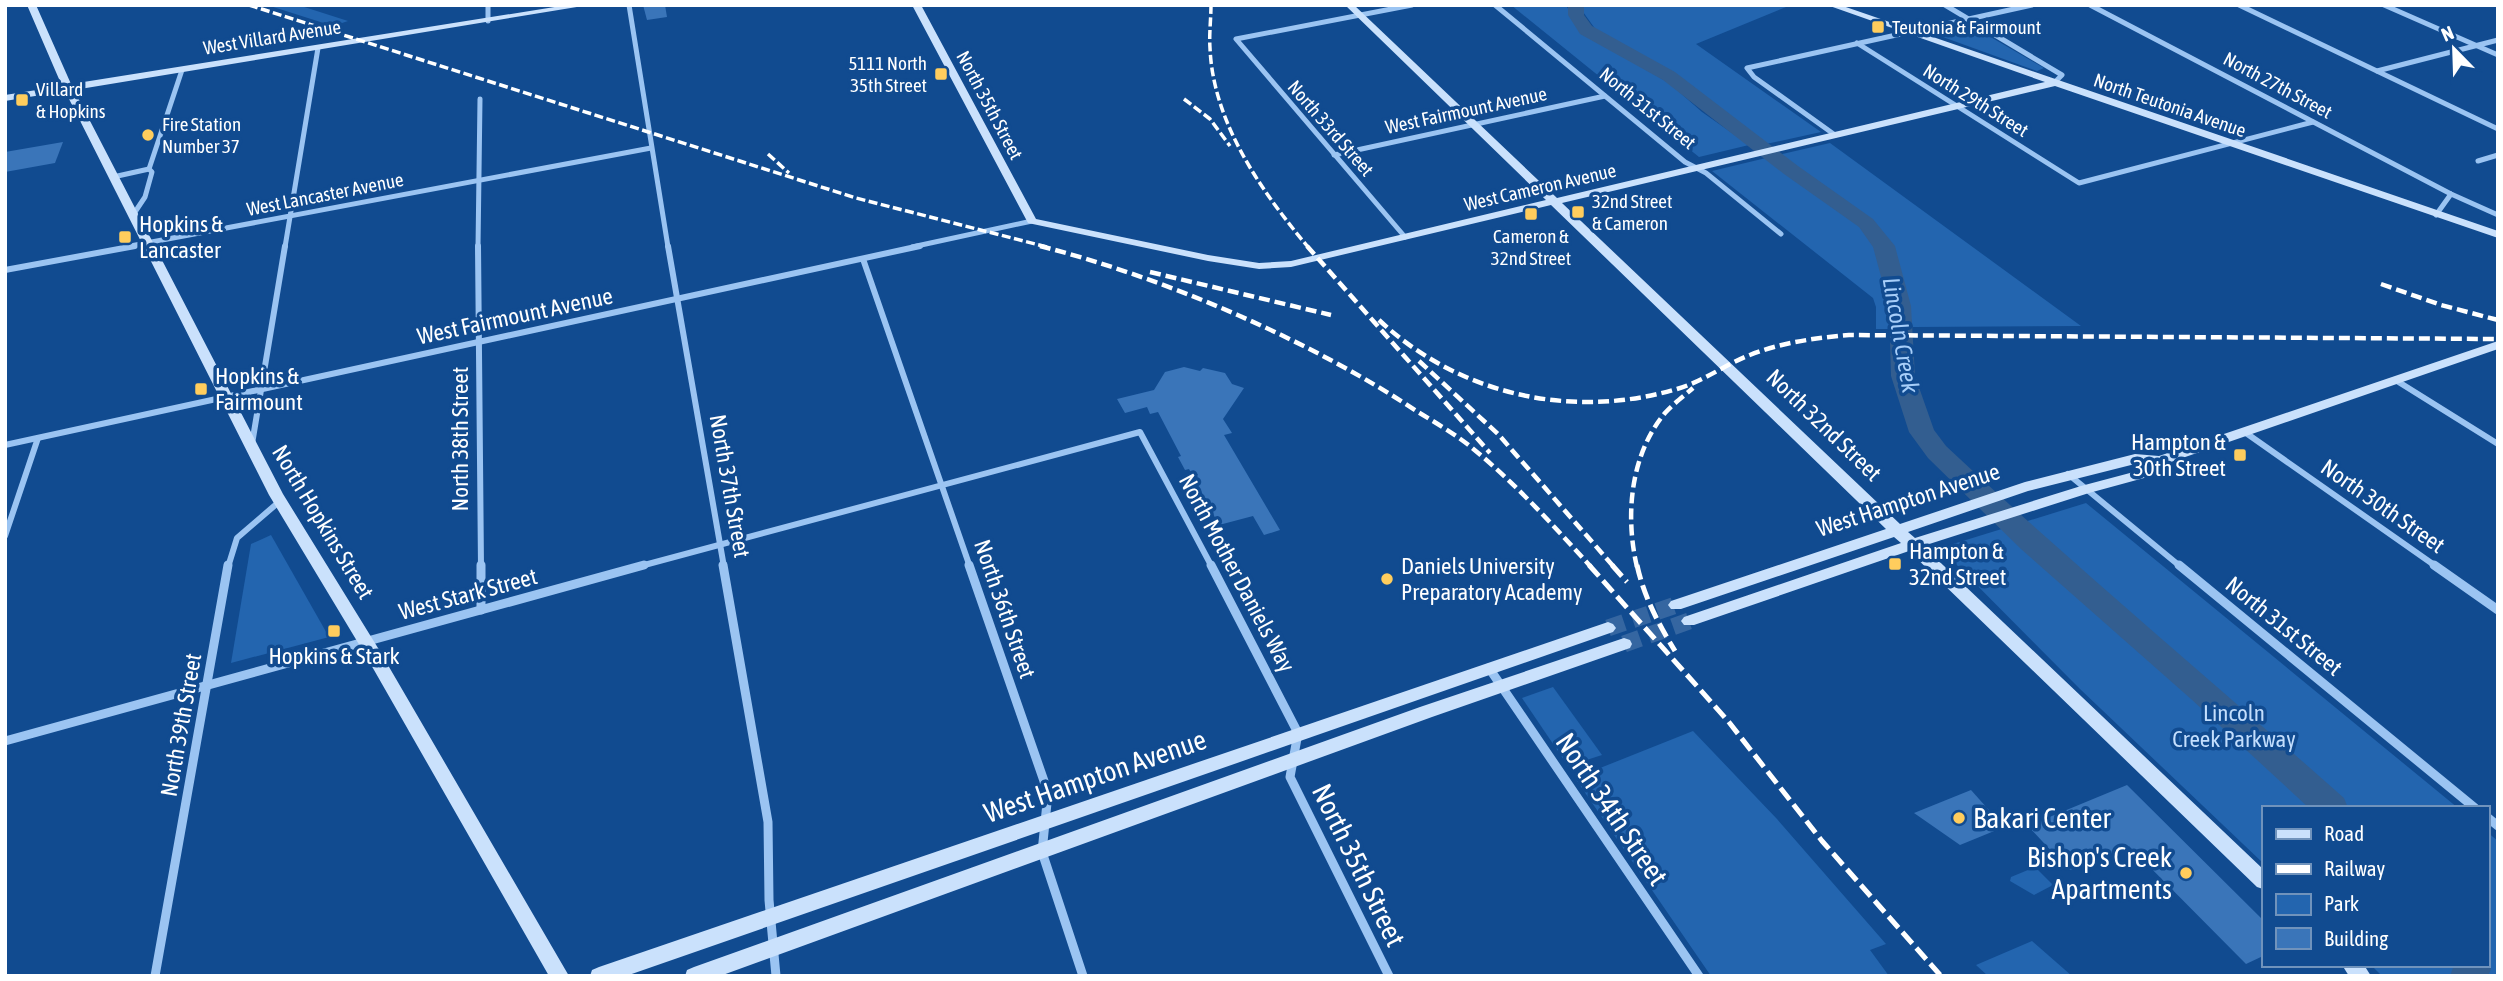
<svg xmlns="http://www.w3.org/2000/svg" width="2503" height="981" viewBox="0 0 2503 981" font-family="'Asap Condensed',sans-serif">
<rect width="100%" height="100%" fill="#114b90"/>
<!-- green -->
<g fill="#2365af">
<polygon points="267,5 298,5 348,21 333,26"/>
<polygon points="1511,5 1566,5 1580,31 1669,83 1702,112 1749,145 1699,157"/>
<polygon points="1583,5 1791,5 1696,44 1821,132 1766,144 1670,72 1596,30 1581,9"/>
<polygon points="1962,24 1970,25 2044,68 2037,71 1929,32"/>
<polygon points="1830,143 2081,326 1913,327 1894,251 1889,240 1821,184 1778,155"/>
<path d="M1766,158C1795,179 1869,223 1882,254C1891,277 1890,306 1891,329H1876V307L1873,298L1712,171Z"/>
<polygon points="2086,503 2458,808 2263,808 2263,863 2080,689 1940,548"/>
<polygon points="271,535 329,637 231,663 251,544"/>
<polygon points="1553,687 1602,755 1568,766 1522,698"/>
<polygon points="1693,731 1777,819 1886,944 1870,950 1889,976 1711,976 1575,778"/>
<polygon points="2487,832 2498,841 2498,976 2382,976 2371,965 2487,965"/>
<polygon points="2035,867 2053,885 2034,895 2010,881 2011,877"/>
<polygon points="2032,941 2072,976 1988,976 1976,965"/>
</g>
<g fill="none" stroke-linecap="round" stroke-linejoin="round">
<!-- river -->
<g fill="#335e90" fill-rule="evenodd">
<path d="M1568,5H1584V15L1592,26L1675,72L1798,166L1873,219L1895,246L1911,306L1915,376L1934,430L1946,446C2075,567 2211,680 2344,798L2348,808H2309L2191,699L2021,549L1928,458L1909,432L1891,376L1889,306L1873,247L1859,227L1784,174L1663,80L1580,34L1568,15Z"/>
<polygon points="2487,959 2491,969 2488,976 2450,976 2454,965 2487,965"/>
</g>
</g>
<!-- building -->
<g fill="#3a75b9">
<polygon points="643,5 665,5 667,17 647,20"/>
<polygon points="63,142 55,163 5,172 5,152"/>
<polygon points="1184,367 1200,371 1203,368 1225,373 1232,384 1244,388 1223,419 1232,433 1224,435 1280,530 1264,535 1253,516 1219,525 1189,469 1185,470 1178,457 1181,456 1158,412 1150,414 1147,407 1125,413 1117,399 1154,390 1165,372"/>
<polygon points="2127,785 2263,920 2263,956 2246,964 2129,846 2078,868 2069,870 2028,826"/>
<polygon points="1971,790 2004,827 1960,845 1914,813"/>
</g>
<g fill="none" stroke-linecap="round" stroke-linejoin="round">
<!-- secondary-tunnel -->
<g stroke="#3566a1" stroke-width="17" stroke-dasharray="17 9" stroke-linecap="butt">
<polyline points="1608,628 1676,605"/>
<polyline points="1624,644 1689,621"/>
</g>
<!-- street-far2 -->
<g stroke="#9bc4f2" stroke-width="5">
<polyline points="488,5 488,21"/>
<polyline points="629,5 668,247"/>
<polyline points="1495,5 1685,162 1706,173 1781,234"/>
<polyline points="1945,5 2062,75 2054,83"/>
<polyline points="2090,5 2451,194 2498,215"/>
<polyline points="2239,5 2498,129"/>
<polyline points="2384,5 2498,55"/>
<polyline points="1857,43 2079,183 2313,122"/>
<polyline points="2377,71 2498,40"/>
<polyline points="1835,135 1754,77 1747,68 2032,5"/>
<polyline points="1334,155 1605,96"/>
<polyline points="2478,161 2498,155"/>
<polyline points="113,177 149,169"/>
<polyline points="133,215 145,197 152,172 149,169 182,70"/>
<polyline points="2436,215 2451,194"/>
<polyline points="1405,237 1236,39 1412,5"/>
<polyline points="125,247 651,148"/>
<polyline points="285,247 318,48"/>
<polyline points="478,247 480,99"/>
<polyline points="912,247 1032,221"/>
</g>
<!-- street-far1 -->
<g stroke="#9bc4f2" stroke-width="6">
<polyline points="478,246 481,567"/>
<polyline points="668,246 724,567"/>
<polyline points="863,259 970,567"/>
<polyline points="5,270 135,246"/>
<polyline points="2397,381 2498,444"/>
<polyline points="2246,433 2437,567"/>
<polyline points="252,444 285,246"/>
<polyline points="5,445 920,246"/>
<polyline points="2068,474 2181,567"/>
<polyline points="5,536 38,438"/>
<polyline points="228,567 237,538 280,501"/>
<polyline points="637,567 1140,432 1212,567"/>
</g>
<!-- street -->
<g stroke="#9bc4f2" stroke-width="9">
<polyline points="481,565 481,610"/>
<polyline points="723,565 768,822 769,900 776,976"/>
<polyline points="969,565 1044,781 1047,803 1042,852 1083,976"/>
<polyline points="1211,565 1298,733 1290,777 1389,976"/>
<polyline points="2179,565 2475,808"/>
<polyline points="2434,565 2498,610"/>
<polyline points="1489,668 1699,976"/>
<polyline points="5,741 644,565"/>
<polyline points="2487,817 2498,826"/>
<polyline points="155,976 228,565"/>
</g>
<!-- secondary -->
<g fill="#cae1fc" fill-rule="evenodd">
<polygon points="27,5 36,5 71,84 567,5 589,5 74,90 283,494 378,648 569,976 549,976 366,656 269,495 65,91 5,101 5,95 62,86"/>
<path d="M912,5H921L1036,219L1208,255L1259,263L1291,261L1546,200L1345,5H1354L1557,198L2045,82L1827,5H1840L2498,231V238L2055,86L1562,203L1900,524L2025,482L2135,454L2159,456L2498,341V349L2165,464L2155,475L2089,493L1923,546L2263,869V889L2257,887L1909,551L1694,625H1684L1681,621L1684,617L1901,543L1894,537L1681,609H1671L1668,605L1671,601L1886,529L1551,205L1291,267L1259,269L1208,261L1028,223ZM2135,464L2149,465L2145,469L2081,486L1915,538L1908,532L2028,491Z"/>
<polygon points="1608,622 1613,624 1616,628 1613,632 626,976 590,976 592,970 599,967"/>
<polygon points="1624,638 1630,640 1632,644 1630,648 1432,717 720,976 685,976 687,970 694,967 1420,707"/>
<polygon points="2342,965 2364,965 2371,976 2349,976"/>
</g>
<!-- rail-far2 -->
<g stroke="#fff" stroke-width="3.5" stroke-dasharray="9 3.5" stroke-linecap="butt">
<polyline points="249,5 856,198 1047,247"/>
<path d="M1211,5C1211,19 1209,34 1210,48C1213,123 1262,192 1308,247"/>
<polyline points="1184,99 1210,119 1230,146"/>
<polyline points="768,154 789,173"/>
</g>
<!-- rail-far1 -->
<g stroke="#fff" stroke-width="4.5" stroke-dasharray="11 5" stroke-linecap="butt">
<path d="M1040,246C1165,278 1310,340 1418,412C1436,423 1455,434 1471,447C1515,483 1553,525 1591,567"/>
<polyline points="1307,246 1490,453"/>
<polyline points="1150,272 1331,315"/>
<polyline points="2381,284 2441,305 2498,320"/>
<path d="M1379,320C1459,395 1572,420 1677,389C1701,382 1722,367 1745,357C1778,343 1814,338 1849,335L2498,339"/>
<polyline points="1419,361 1498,434 1614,567"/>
<path d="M1637,567C1625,516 1630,455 1665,413C1673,404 1684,396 1693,388"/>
</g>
<!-- rail -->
<g stroke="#fff" stroke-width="5" stroke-dasharray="15 6" stroke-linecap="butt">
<polyline points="1589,565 1728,721 1822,841 1941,976"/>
<polyline points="1612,565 1627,582"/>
<path d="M1637,565C1644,597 1658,623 1675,651"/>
</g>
</g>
<!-- markers -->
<g fill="#ffcd5d" stroke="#114b90" stroke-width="2.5">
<rect x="1871" y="20" width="14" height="14" rx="3.5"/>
<rect x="934" y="67" width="14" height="14" rx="3.5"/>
<rect x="15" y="93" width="14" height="14" rx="3.5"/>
<circle cx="148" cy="135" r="7"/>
<rect x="1571" y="205" width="14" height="14" rx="3.5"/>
<rect x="1524" y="207" width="14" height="14" rx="3.5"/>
<rect x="118" y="230" width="14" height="14" rx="3.5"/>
<rect x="194" y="382" width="14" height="14" rx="3.5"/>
<rect x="2233" y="448" width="14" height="14" rx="3.5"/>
<rect x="1888" y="557" width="14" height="14" rx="3.5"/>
<circle cx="1387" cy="579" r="7"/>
<rect x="327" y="624" width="14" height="14" rx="3.5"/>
<circle cx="1959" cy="818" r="7"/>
<circle cx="2186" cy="873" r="7"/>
</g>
<g text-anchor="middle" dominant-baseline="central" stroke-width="7" stroke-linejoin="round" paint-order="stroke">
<!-- far-poi labels -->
<g font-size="19" fill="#fff" stroke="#114b90" text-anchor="start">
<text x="1892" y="27">Teutonia &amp; Fairmount</text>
<text x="927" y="63" text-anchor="end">5111 North<tspan x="927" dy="22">35th Street</tspan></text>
<text x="36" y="89">Villard<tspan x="36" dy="22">&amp; Hopkins</tspan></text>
<text x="162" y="124">Fire Station<tspan x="162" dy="22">Number 37</tspan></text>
<text x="1592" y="201">32nd Street<tspan x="1592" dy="22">&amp; Cameron</tspan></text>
<text x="1531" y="236" text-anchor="middle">Cameron &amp;<tspan x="1531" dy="22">32nd Street</tspan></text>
</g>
<!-- far-street labels -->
<g font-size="19" fill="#fff" stroke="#114b90">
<text transform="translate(272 37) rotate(-9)">West Villard Avenue</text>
<text transform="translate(2278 85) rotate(28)">North 27th Street</text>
<text transform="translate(1976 100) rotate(32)">North 29th Street</text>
<text transform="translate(990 105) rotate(62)">North 35th Street</text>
<text transform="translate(2170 105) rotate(19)">North Teutonia Avenue</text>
<text transform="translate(1648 108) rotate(39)">North 31st Street</text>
<text transform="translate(1466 110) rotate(-12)">West Fairmount Avenue</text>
<text transform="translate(1331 128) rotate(49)">North 33rd Street</text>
<text transform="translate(1540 187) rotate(-13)">West Cameron Avenue</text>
<text transform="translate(325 194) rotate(-11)">West Lancaster Avenue</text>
</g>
<!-- poi labels -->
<g font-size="23" fill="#fff" stroke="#114b90" text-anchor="start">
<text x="139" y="224">Hopkins &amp;<tspan x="139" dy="26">Lancaster</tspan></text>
<text x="215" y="376">Hopkins &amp;<tspan x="215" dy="26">Fairmount</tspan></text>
<text x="2226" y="442" text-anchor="end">Hampton &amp;<tspan x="2226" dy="26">30th Street</tspan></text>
<text x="1909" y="551">Hampton &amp;<tspan x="1909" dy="26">32nd Street</tspan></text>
<text x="1401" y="566">Daniels University<tspan x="1401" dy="26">Preparatory Academy</tspan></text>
<text x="334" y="656" text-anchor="middle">Hopkins &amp; Stark</text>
</g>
<!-- street labels -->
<g font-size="23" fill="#fff" stroke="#114b90">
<text transform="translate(515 316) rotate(-12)">West Fairmount Avenue</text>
<text transform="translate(1824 425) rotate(44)">North 32nd Street</text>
<text transform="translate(460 439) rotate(-90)">North 38th Street</text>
<text transform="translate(730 486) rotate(80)">North 37th Street</text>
<text transform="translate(1908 500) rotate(-18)">West Hampton Avenue</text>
<text transform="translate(2383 506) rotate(35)">North 30th Street</text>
<text transform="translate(323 522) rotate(59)">North Hopkins Street</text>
<text transform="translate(1237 573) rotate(62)">North Mother Daniels Way</text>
<text transform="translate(468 594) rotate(-15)">West Stark Street</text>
<text transform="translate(1005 609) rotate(71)">North 36th Street</text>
<text transform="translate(2284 626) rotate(39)">North 31st Street</text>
<text transform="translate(181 725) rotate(-80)">North 39th Street</text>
</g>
<!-- park labels -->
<g font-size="23" fill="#c3defd" stroke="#114b90">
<text x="2234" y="713">Lincoln<tspan x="2234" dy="26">Creek Parkway</tspan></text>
</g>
<!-- water labels -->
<g font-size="24" font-style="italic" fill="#a7cef9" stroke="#114b90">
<text transform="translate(1901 335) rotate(80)">Lincoln Creek</text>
</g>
<!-- near-street labels -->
<g font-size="28" fill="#fff" stroke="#114b90">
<text transform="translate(1095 776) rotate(-19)">West Hampton Avenue</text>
<text transform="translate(1612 809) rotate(56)">North 34th Street</text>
<text transform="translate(1359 865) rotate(64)">North 35th Street</text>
</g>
<!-- near-poi labels -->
<g font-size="28" fill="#fff" stroke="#114b90" text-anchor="start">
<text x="1973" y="818">Bakari Center</text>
<text x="2172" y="857" text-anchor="end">Bishop's Creek<tspan x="2172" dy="32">Apartments</tspan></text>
</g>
</g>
<!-- border -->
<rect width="2503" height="981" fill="none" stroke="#ffffff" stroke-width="14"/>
<!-- legend -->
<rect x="2262" y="806" width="228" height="161" fill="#114b90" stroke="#7093bc" stroke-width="2"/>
<rect x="2276" y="829" width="35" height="10" fill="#cae1fc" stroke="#7093bc" stroke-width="2"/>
<text x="2324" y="841" font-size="21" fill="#ffffff">Road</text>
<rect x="2276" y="864" width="35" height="10" fill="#ffffff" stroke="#7093bc" stroke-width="2"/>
<text x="2324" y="876" font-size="21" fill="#ffffff">Railway</text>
<rect x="2276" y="894" width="35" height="21" fill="#2365af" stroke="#7093bc" stroke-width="2"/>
<text x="2324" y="911" font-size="21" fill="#ffffff">Park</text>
<rect x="2276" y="928" width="35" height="21" fill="#3a75b9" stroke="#7093bc" stroke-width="2"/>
<text x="2324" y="946" font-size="21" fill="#ffffff">Building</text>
<!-- north arrow -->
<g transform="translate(2454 49) rotate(337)" stroke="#114b90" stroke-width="5" paint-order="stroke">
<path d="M0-5L12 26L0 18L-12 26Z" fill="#ffffff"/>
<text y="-10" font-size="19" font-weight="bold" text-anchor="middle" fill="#ffffff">N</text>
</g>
</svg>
